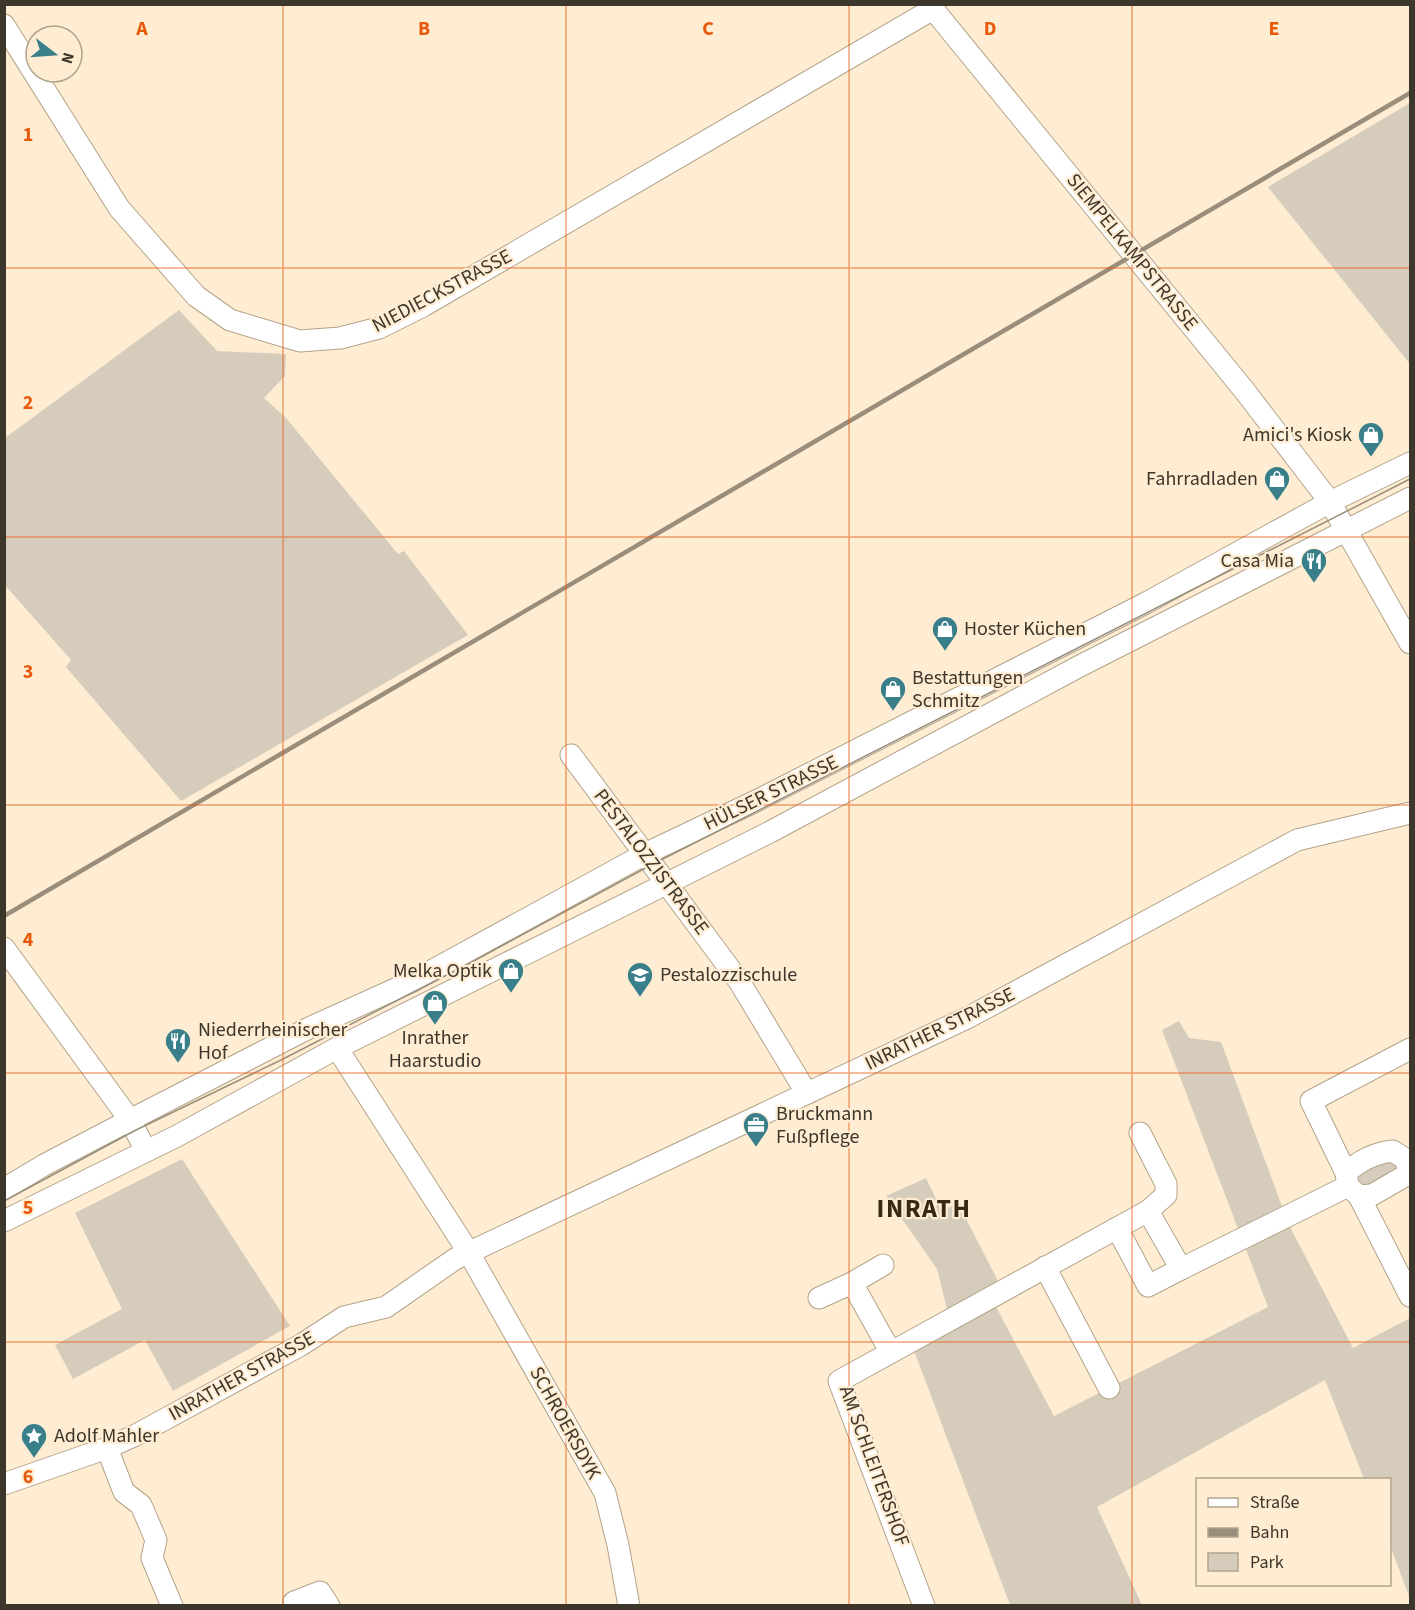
<svg xmlns="http://www.w3.org/2000/svg" width="1415" height="1610" viewBox="0 0 1415 1610" font-family="'Source Sans 3',sans-serif">
<rect width="100%" height="100%" fill="#feedd2"/>
<!-- green -->
<g fill="#d6ccbc">
<polygon points="1410,103 1410,364 1268,187"/>
<polygon points="179,310 217,351 286,354 285,376 264,398 286,418 398,554 404,551 468,635 181,801 66,667 71,660 4,584 5,438"/>
<polygon points="1179,1021 1189,1038 1221,1042 1289,1225 1353,1348 1410,1318 1410,1599 1390,1545 1390,1480 1364,1479 1325,1380 1097,1507 1142,1605 1010,1605 913,1348 947,1309 937,1269 886,1196 926,1178 942,1211 958,1203 998,1281 995,1305 1054,1416 1268,1307 1162,1030"/>
<polygon points="1390,1153 1400,1168 1366,1189 1355,1175"/>
<polygon points="182,1159 290,1326 173,1391 145,1340 73,1379 55,1345 122,1309 75,1213"/>
</g>
<g fill="none" stroke-linecap="round" stroke-linejoin="round">
<!-- minor casing -->
<g stroke="#b3a38a" stroke-width="23">
<g id="minor">
<polyline points="929,4 1244,390 1330,502 1410,643"/>
<polyline points="4,25 119,208 196,296 230,320 300,341 340,338 379,328 423,306 933,9"/>
<polyline points="571,755 739,981 806,1092"/>
<polyline points="4,948 130,1120 146,1151"/>
<polyline points="337,1048 469,1253 605,1493 618,1545 629,1606"/>
<polyline points="1140,1133 1166,1184 1166,1195 1148,1211 1181,1269 1348,1186"/>
<path d="M1393,1151L1405,1159L1410,1173L1372,1195L1359,1196L1348,1186L1346,1173C1360,1160 1374,1153 1393,1151Z"/>
<polyline points="1346,1173 1311,1101 1410,1049"/>
<polyline points="4,1189 44,1165 130,1120 309,1028 413,981 645,854 756,801 1146,603 1330,502 1410,463"/>
<polyline points="1359,1196 1410,1296"/>
<polyline points="4,1221 177,1136 337,1048 770,832 1078,667 1410,498"/>
<polyline points="1117,1228 1148,1286 1181,1269"/>
<polyline points="883,1265 852,1283 890,1351"/>
<polyline points="1045,1267 1109,1388"/>
<polyline points="819,1298 852,1283"/>
<polyline points="107,1448 124,1492 141,1505 156,1540 152,1558 172,1606"/>
<polyline points="4,1484 107,1448 136,1435 301,1345 344,1317 386,1307 455,1259 969,1017 1297,840 1410,813"/>
<polyline points="294,1602 320,1592 329,1606"/>
<polyline points="924,1606 839,1381 1148,1211"/>
</g>
</g>
<!-- minor -->
<use href="#minor" stroke="#fff" stroke-width="21"/>
<!-- tram -->
<polyline stroke="#998e7b" stroke-width="1.5" points="4,1201 136,1130 281,1060 470,963 653,864 1410,479"/>
<!-- rail -->
<polyline stroke="#998e7b" stroke-width="4.5" points="4,916 1410,93"/>
</g>
<!-- grid -->
<path fill="none" stroke="#e8590c" stroke-width="1.5" stroke-opacity="0.55" d="M283,4V1606M566,4V1606M849,4V1606M1132,4V1606M4,268H1410M4,537H1410M4,805H1410M4,1073H1410M4,1342H1410"/>
<!-- icons -->
<defs>
<g id="shop-pin" transform="scale(1.35)"><path d="M0 17L-7.5 6A9.5 9.5 0 1 1 7.5 6Z" fill="#387f8a" stroke="#feedd2"/><path d="M-5-2.5h2.3a2.7 3.5 0 0 1 5.4 0H5L5.5 6h-11ZM-1.5-2.5h3a1.5 2.3 0 0 0-3 0Z" fill="#fff"/></g>
<g id="restaurant-pin" transform="scale(1.35)"><path d="M0 17L-7.5 6A9.5 9.5 0 1 1 7.5 6Z" fill="#387f8a" stroke="#feedd2"/><path d="M-5-6h1v4h1v-4h1v4h1v-4h1v5L-1.5 .5V6h-2V.5L-5-1ZM5-6V6H3V1.5H1.5Q1.5-4 5-6Z" fill="#fff"/></g>
<g id="school-pin" transform="scale(1.35)"><path d="M0 17L-7.5 6A9.5 9.5 0 1 1 7.5 6Z" fill="#387f8a" stroke="#feedd2"/><path d="M0-5L7-2L0 1L-7-2ZM-4 1L0 2.5L4 1V4Q0 6-4 4Z" fill="#fff"/></g>
<g id="office-pin" transform="scale(1.35)"><path d="M0 17L-7.5 6A9.5 9.5 0 1 1 7.5 6Z" fill="#387f8a" stroke="#feedd2"/><path d="M-6-3h4V-5.5h4V-3h4V5H-6ZM-1-4.5V-3h2v-1.5ZM-6 0V1H6V0Z" fill="#fff"/></g>
<g id="sight-pin" transform="scale(1.35)"><path d="M0 17L-7.5 6A9.5 9.5 0 1 1 7.5 6Z" fill="#387f8a" stroke="#feedd2"/><path d="M0-6L1.8-2.2L6-1.7L2.9 1.2L3.7 5.4L0 3.3L-3.7 5.4L-2.9 1.2L-6-1.7L-1.8-2.2Z" fill="#fff"/></g>
</defs>
<g fill-rule="evenodd">
<use href="#shop-pin" x="1371" y="435"/>
<use href="#shop-pin" x="1277" y="479"/>
<use href="#restaurant-pin" x="1314" y="561"/>
<use href="#shop-pin" x="945" y="629"/>
<use href="#shop-pin" x="893" y="689"/>
<use href="#shop-pin" x="511" y="971"/>
<use href="#school-pin" x="640" y="975"/>
<use href="#shop-pin" x="435" y="1003"/>
<use href="#restaurant-pin" x="178" y="1041"/>
<use href="#office-pin" x="756" y="1125"/>
<use href="#sight-pin" x="34" y="1436"/>
</g>
<g text-anchor="middle" dominant-baseline="central" stroke-width="4.5" stroke-linejoin="round" paint-order="stroke">
<!-- street labels -->
<g font-size="20" fill="#3d362b" stroke="#feedd2">
<text transform="translate(1132 252) rotate(51)">SIEMPELKAMPSTRASSE</text>
<text transform="translate(442 291) rotate(-28)">NIEDIECKSTRASSE</text>
<text transform="translate(771 793) rotate(-26)">HÜLSER STRASSE</text>
<text transform="translate(651 862) rotate(53)">PESTALOZZISTRASSE</text>
<text transform="translate(940 1029) rotate(-26)">INRATHER STRASSE</text>
<text transform="translate(242 1376) rotate(-29)">INRATHER STRASSE</text>
<text transform="translate(565 1423) rotate(61)">SCHROERSDYK</text>
<text transform="translate(874 1466) rotate(70)">AM SCHLEITERSHOF</text>
</g>
<!-- poi labels -->
<g font-size="20" fill="#3d362b" stroke="#feedd2" text-anchor="start">
<text x="1352" y="435" text-anchor="end">Amici's Kiosk</text>
<text x="1258" y="479" text-anchor="end">Fahrradladen</text>
<text x="1294" y="561" text-anchor="end">Casa Mia</text>
<text x="964" y="629">Hoster Küchen</text>
<text x="912" y="678">Bestattungen<tspan x="912" dy="23">Schmitz</tspan></text>
<text x="492" y="971" text-anchor="end">Melka Optik</text>
<text x="660" y="975">Pestalozzischule</text>
<text x="198" y="1030">Niederrheinischer<tspan x="198" dy="23">Hof</tspan></text>
<text x="435" y="1038" text-anchor="middle">Inrather<tspan x="435" dy="23">Haarstudio</tspan></text>
<text x="776" y="1114">Bruckmann<tspan x="776" dy="23">Fußpflege</tspan></text>
<text x="54" y="1436">Adolf Mahler</text>
</g>
<!-- district labels -->
<g font-size="26" font-weight="bold" letter-spacing="1.5" fill="#372a14" stroke="#feedd2">
<text x="924" y="1208">INRATH</text>
</g>
</g>
<g font-size="20" text-anchor="middle" font-weight="bold" fill="#e8590c" stroke="#feedd2" stroke-width="4.5" stroke-linejoin="round" paint-order="stroke">
<text x="142" y="35">A</text>
<text x="424" y="35">B</text>
<text x="708" y="35">C</text>
<text x="990" y="35">D</text>
<text x="1274" y="35">E</text>
<text x="28" y="141">1</text>
<text x="28" y="409">2</text>
<text x="28" y="678">3</text>
<text x="28" y="946">4</text>
<text x="28" y="1214">5</text>
<text x="28" y="1483">6</text>
</g>
<!-- border -->
<rect width="1415" height="1610" fill="none" stroke="#3d362b" stroke-width="12"/>
<!-- legend -->
<rect x="1196" y="1478" width="195" height="108" fill="#feedd2" stroke="#b1a48f" stroke-width="1.5"/>
<rect x="1208" y="1498" width="30" height="9" fill="#ffffff" stroke="#b1a48f" stroke-width="1.5"/>
<text x="1250" y="1508" font-size="18" fill="#3d362b">Straße</text>
<rect x="1208" y="1528" width="30" height="9" fill="#998e7b" stroke="#b1a48f" stroke-width="1.5"/>
<text x="1250" y="1538" font-size="18" fill="#3d362b">Bahn</text>
<rect x="1208" y="1553" width="30" height="18" fill="#d6ccbc" stroke="#b1a48f" stroke-width="1.5"/>
<text x="1250" y="1568" font-size="18" fill="#3d362b">Park</text>
<!-- north arrow -->
<g transform="translate(54 54) rotate(107)"><circle r="28" fill="#feedd2" stroke="#b1a48f" stroke-width="1.5"/>
<path d="M0-4.5L10 22L0 15L-10 22Z" fill="#387f8a"/>
<text y="-9" font-size="16" font-weight="bold" text-anchor="middle" fill="#3d362b">N</text>
</g>
</svg>
